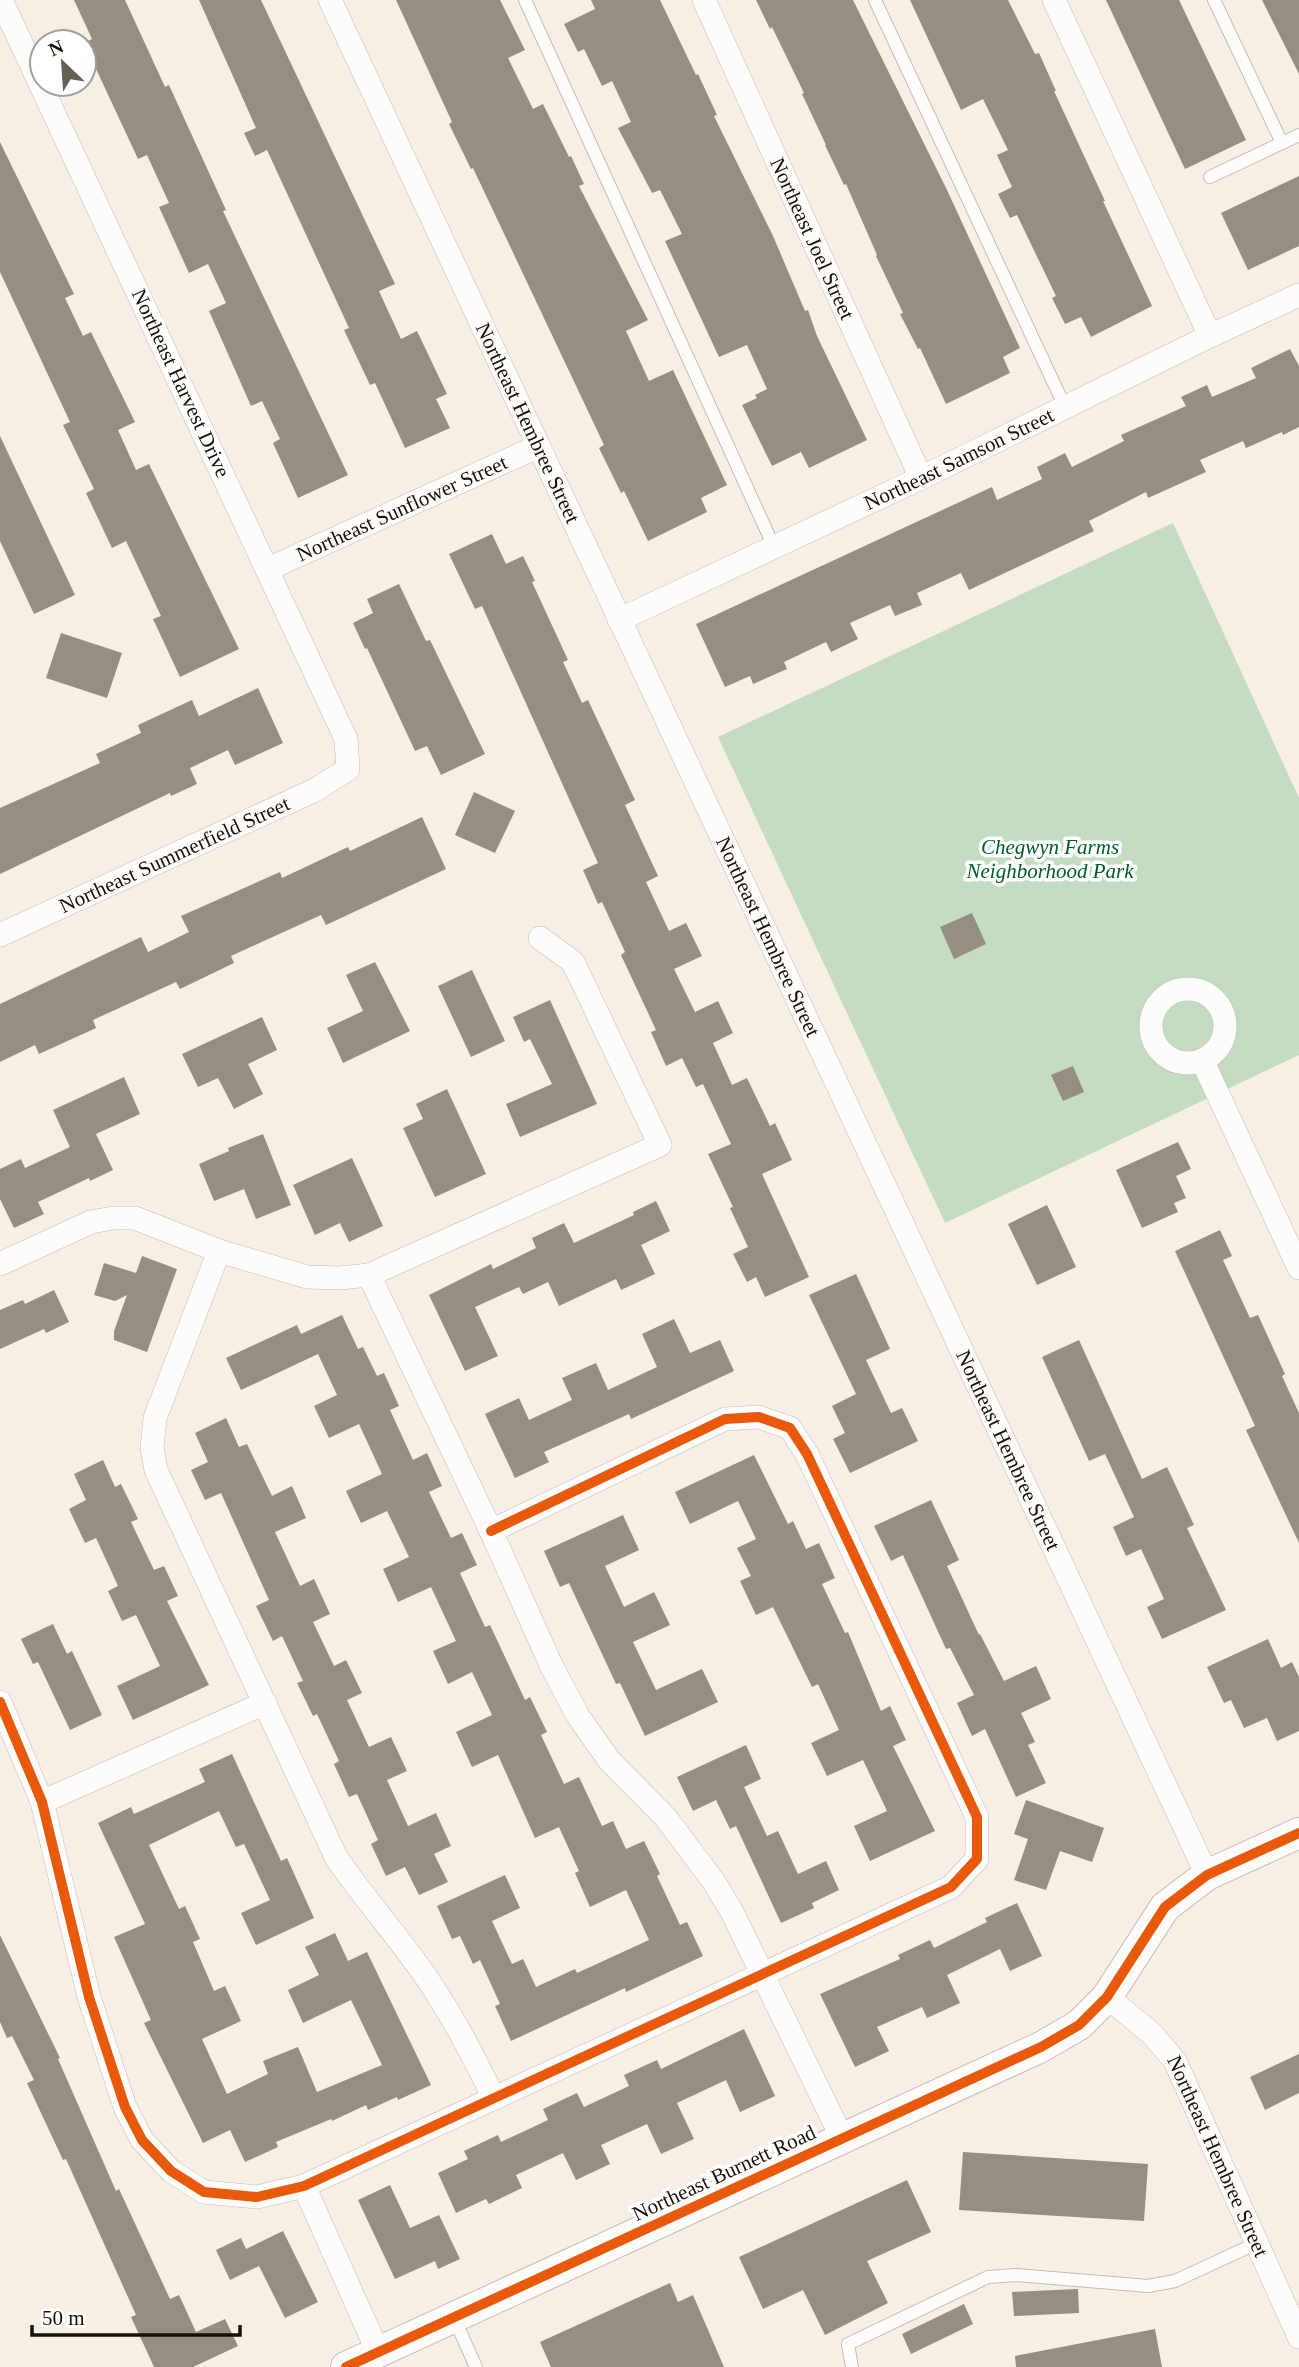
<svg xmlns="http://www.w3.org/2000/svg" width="1299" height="2367" viewBox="0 0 1299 2367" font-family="'Times New Roman',serif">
<rect width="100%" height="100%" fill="#f7eee5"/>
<!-- green -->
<polygon fill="#c4dcc2" points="1173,523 1299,798 1299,1055 945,1223 718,737"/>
<!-- building -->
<g fill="#968d84">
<polygon points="74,0 125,0 165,87 169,85 226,210 223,211 348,475 298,498 273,443 280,439 262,401 251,406 209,311 226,303 208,264 189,273 159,207 169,203 147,155 138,159 84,43 92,39"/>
<polygon points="199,0 261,0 395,284 379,291 401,339 417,331 447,394 436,399 450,428 405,448 375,383 370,385 344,330 349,328 267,150 255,156 244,133 256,128"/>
<polygon points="396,0 500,0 525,50 508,58 533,109 543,104 569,157 571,156 584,184 579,186 648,320 626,331 649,381 673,370 727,485 701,498 707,512 648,541 624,491 621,493 599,448 604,445 473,168 471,169 449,124 452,122"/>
<polygon points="591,0 660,0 696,75 698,74 717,115 714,116 773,236 805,311 808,310 817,336 867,440 809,468 801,452 772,466 742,405 757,398 755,395 767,389 747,345 719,357 665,241 682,234 660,190 652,193 618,128 631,122 612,81 602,86 584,49 578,52 564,24 595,9"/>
<polygon points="756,0 853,0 947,190 1020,348 1003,357 1010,373 946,404 920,348 918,349 900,314 903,313 876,256 877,255 846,184 844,185 825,145 826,145 802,94 804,93 772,27 770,29"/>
<polygon points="910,0 1008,0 1035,54 1039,53 1056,91 1054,91 1105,201 1103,201 1152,306 1091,337 1081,317 1065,324 1052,298 1056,296 1017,215 1010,218 998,194 1012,187 997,155 1008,150 983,99 961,110"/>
<polygon points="1106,0 1179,0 1246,140 1185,169"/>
<polygon points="1262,0 1299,0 1299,74"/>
<polygon points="0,142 74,294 65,298 83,336 91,332 135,422 118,430 136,470 149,464 239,649 180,677 153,619 161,616 126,541 112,548 86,493 94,489 63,425 70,422 0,272"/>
<polygon points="1299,176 1299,246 1248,270 1221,213"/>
<polygon points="1290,349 1299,366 1299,427 1283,435 1282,432 1246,448 1243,441 1200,460 1206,472 1148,498 1146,492 1089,521 1094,531 969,590 961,573 917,593 922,605 895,616 890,605 850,623 858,639 831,652 826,642 784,662 787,669 753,684 750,676 725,687 696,624 992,487 997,500 1042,479 1037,467 1065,453 1072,467 1124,441 1121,435 1186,406 1181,397 1207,385 1212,397 1256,378 1251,368"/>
<polygon points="0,436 75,595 34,614 0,541"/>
<polygon points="492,534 506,564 523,556 535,581 532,582 568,660 563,662 582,703 588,700 635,800 625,805 658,876 646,882 669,931 686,923 702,956 674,969 695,1012 718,1001 733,1033 713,1043 732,1085 747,1078 770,1126 775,1123 792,1160 762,1174 809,1277 765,1297 756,1277 747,1282 733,1254 748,1247 730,1208 733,1207 708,1154 731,1144 703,1084 696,1087 682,1058 666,1066 651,1032 656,1030 621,955 625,952 602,902 598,904 583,870 598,863 482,606 475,609 449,554"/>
<polygon points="399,584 426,641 430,640 485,754 441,775 427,746 415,751 367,648 365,649 353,623 373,613 367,599"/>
<polygon points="61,633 122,653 107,698 46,678"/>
<polygon points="258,688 283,743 235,765 228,750 190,768 197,784 171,796 170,793 0,874 0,808 100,763 96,754 141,733 138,725 192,700 199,716"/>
<polygon points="474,792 515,811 495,853 455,835"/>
<polygon points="422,817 446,869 326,925 321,915 231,956 234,963 180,989 176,982 93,1020 96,1028 39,1054 35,1045 0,1062 0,1004 141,937 148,952 189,932 181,916 280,872 282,878 348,847 350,851"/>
<polygon points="972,913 986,944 954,959 940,927"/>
<polygon points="375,962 410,1031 343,1063 327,1028 363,1011 346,975"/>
<polygon points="472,970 505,1041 471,1057 438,986"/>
<polygon points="550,1000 597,1104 520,1137 506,1104 552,1084 530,1039 524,1042 513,1017"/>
<polygon points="262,1017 277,1050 248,1064 263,1094 234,1109 218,1078 198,1087 182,1054"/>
<polygon points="1073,1066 1084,1092 1063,1101 1051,1075"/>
<polygon points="124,1077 140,1114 96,1134 113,1170 90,1181 89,1178 38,1202 44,1214 14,1228 0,1199 0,1169 21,1159 25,1168 70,1147 53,1110"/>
<polygon points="447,1089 486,1174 435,1197 403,1128 423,1119 416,1104"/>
<polygon points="263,1134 291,1205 256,1219 244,1189 214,1201 199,1164 229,1151 228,1148"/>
<polygon points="1178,1142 1191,1169 1176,1176 1186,1198 1174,1203 1178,1212 1142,1228 1116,1170"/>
<polygon points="352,1158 383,1226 349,1242 340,1223 315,1235 293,1185"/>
<polygon points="656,1201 670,1231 641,1245 655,1274 621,1290 616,1279 559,1306 548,1282 523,1294 519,1287 475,1307 498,1356 465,1371 429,1295 491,1264 493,1269 536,1248 532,1238 564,1223 574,1243 634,1215 633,1212"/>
<polygon points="1047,1205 1076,1267 1037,1285 1008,1224"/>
<polygon points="1220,1230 1232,1256 1223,1260 1250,1318 1258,1315 1285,1374 1282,1376 1299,1413 1299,1543 1246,1430 1255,1426 1175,1251"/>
<polygon points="142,1256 177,1269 147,1352 114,1340 114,1331 127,1295 115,1301 94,1295 104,1263 136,1273"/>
<polygon points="856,1274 890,1349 866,1360 891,1413 902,1408 918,1441 850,1473 833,1439 845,1433 832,1406 856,1394 809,1295"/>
<polygon points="54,1290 69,1322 46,1333 44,1329 0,1349 0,1310 23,1300 25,1304"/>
<polygon points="342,1315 358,1349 363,1347 377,1376 384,1373 399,1406 390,1410 413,1460 427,1453 442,1486 429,1492 451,1538 462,1533 477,1565 460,1573 485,1627 490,1625 525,1700 530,1697 547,1732 541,1735 564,1784 579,1777 602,1826 613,1821 626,1849 644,1841 660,1874 657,1876 680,1925 687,1922 703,1956 626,1992 625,1988 511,2041 495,2006 500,2004 480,1960 473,1964 460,1936 452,1939 437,1906 505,1875 520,1908 492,1921 512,1964 523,1959 536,1987 575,1969 577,1973 649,1940 626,1890 590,1907 575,1873 579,1871 559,1827 535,1838 498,1755 472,1767 456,1732 492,1715 472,1672 448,1684 433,1651 456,1641 431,1587 398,1602 383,1569 409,1557 387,1511 361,1523 346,1491 382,1474 359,1424 329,1438 314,1406 337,1395 318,1354 241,1390 226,1358 297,1325 301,1334"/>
<polygon points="674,1319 690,1353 720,1340 734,1371 631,1419 629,1414 544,1452 549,1462 515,1478 485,1414 519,1398 529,1420 572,1400 562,1378 596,1363 608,1390 657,1367 642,1334"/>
<polygon points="1079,1340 1142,1479 1167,1467 1194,1525 1187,1528 1226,1610 1162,1639 1147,1607 1164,1599 1141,1549 1126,1556 1113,1527 1134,1517 1105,1454 1089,1461 1042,1357"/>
<polygon points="226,1418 239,1447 247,1444 272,1496 292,1486 306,1518 275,1532 300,1586 314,1579 330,1614 313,1622 334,1666 346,1660 362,1693 347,1700 369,1747 391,1737 407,1771 387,1780 408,1826 436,1813 451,1846 434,1854 448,1882 419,1895 405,1867 386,1876 371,1844 378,1840 357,1794 349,1797 334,1764 339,1761 317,1714 313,1716 297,1683 303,1681 282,1636 273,1641 256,1606 269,1600 221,1493 205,1500 191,1470 208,1462 195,1433"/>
<polygon points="754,1455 788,1524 793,1521 806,1549 819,1543 835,1578 822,1584 845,1633 848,1632 881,1711 890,1706 906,1740 893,1746 935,1831 870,1861 854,1826 887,1811 863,1760 827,1776 811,1743 839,1730 818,1684 812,1687 773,1607 756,1615 740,1581 751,1576 737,1548 756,1539 738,1501 690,1524 675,1492"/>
<polygon points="103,1460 115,1487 121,1484 138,1519 131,1522 154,1570 164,1566 178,1596 167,1601 209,1685 133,1720 117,1686 160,1666 136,1615 122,1621 108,1591 118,1586 96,1538 85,1543 69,1509 86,1500 74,1474"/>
<polygon points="931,1500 959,1560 947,1566 979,1635 980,1634 1004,1681 1036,1666 1051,1699 1021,1713 1035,1742 1028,1745 1046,1783 1016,1797 985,1729 972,1736 957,1703 974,1695 950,1648 946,1649 903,1555 891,1561 874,1526"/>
<polygon points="623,1515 639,1550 605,1566 624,1607 654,1592 670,1625 633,1642 656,1690 702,1669 718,1702 645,1736 620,1683 616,1684 569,1583 560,1587 544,1551"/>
<polygon points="53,1624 67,1654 72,1651 102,1715 70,1730 38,1662 33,1664 21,1639"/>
<polygon points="1268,1639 1281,1668 1292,1662 1299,1677 1299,1731 1277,1741 1267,1718 1244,1728 1231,1700 1224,1703 1207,1667"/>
<polygon points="746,1745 761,1779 744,1787 767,1836 778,1831 798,1874 826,1861 839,1890 812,1903 814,1908 781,1923 736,1826 730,1829 716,1800 693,1811 677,1777"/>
<polygon points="232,1754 281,1861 287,1858 314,1918 256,1945 241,1913 270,1900 244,1844 236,1847 219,1811 149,1845 179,1909 185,1906 200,1939 193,1942 214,1991 225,1986 241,2021 202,2039 227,2094 268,2074 263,2061 298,2047 317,2092 382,2065 351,2000 303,2023 288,1990 319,1975 305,1947 335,1933 348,1961 367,1952 431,2085 398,2100 397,2097 368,2110 366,2105 332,2121 331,2119 276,2142 278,2147 245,2162 230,2130 203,2143 144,2023 151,2020 114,1937 145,1924 98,1823 131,1807 134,1814 205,1782 199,1769"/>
<polygon points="1026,1800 1104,1828 1092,1862 1060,1851 1046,1890 1014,1880 1028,1839 1014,1834"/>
<polygon points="1017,1903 1042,1956 1010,1971 1000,1949 947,1975 960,2003 927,2018 922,2007 877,2027 889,2051 855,2067 820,1994 900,1959 898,1955 930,1940 934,1948 987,1922 985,1918"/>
<polygon points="0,1935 60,2058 58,2059 116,2191 119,2189 170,2299 179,2295 196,2332 225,2319 238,2346 193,2367 154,2367 131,2317 136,2315 66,2159 63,2160 27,2083 34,2080 12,2036 7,2038 0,2022"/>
<polygon points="744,2029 775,2096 740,2112 726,2080 677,2103 694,2139 661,2154 647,2124 601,2145 610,2164 576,2180 563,2153 516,2175 522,2188 489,2204 486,2199 456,2213 438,2173 468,2159 464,2151 498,2135 501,2142 548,2120 543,2109 577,2093 584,2107 629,2086 624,2075 657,2060 661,2069"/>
<polygon points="1299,2054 1299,2093 1265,2110 1250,2077"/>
<polygon points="963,2152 1148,2164 1144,2221 959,2210"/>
<polygon points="907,2180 931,2232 867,2261 888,2303 825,2335 803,2290 763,2309 739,2257"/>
<polygon points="390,2185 410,2228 439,2215 460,2259 438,2269 435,2261 395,2279 358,2200"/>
<polygon points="283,2231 318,2302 285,2318 259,2266 230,2280 216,2250 241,2238 246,2249"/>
<polygon points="670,2283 678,2302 693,2295 724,2367 551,2367 540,2342"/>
<polygon points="1078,2289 1079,2313 1014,2316 1012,2292"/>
<polygon points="964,2304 973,2324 911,2354 902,2334"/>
<polygon points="1155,2329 1162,2367 1016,2367 1015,2356"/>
</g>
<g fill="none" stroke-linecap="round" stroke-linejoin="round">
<!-- service casing -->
<g stroke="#c5bcb2" stroke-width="14">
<g id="service">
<polyline points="525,0 774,547"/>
<polyline points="875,0 1065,407"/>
<polyline points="1214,0 1282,143"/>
<polyline points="1210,177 1299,135"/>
<polyline points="454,2318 476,2367"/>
<polyline points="852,2367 848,2344 988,2277 1016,2275 1148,2286 1175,2281 1257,2243"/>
</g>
</g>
<!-- minor casing -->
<g stroke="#c5bcb2" stroke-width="24">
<g id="minor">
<path id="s1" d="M330,0L1207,1875"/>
<path id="s2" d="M704,0L921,478"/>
<polyline points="1054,0 1210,336"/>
<path id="s3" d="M268,569L537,447"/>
<path id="s4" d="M619,620L921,478L1210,336L1299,295"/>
<path id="s5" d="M0,935L315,790L348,769L346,739L1,0"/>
<circle cx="1188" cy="1026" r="37"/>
<polyline points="1202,1060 1299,1268"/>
<path d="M219,1251L155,1418L152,1448L156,1470L336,1857C366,1902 403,1941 432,1986C456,2022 475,2060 494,2098"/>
<polyline points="0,1264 91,1222 113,1218 135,1218 219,1251 307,1277 340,1278 369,1275 660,1145 573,962 540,938"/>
<polyline points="369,1275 491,1531 552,1667 578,1716 609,1760 666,1818 714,1882 732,1912 843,2140"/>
<polyline points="0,1702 42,1802 89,1997 125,2107 142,2140 171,2171 204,2192 257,2197 304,2186 951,1887 977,1859 977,1817 807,1454 790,1428 759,1417 725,1419 491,1531"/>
<polyline points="42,1802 265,1703"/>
<path id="s6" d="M1107,1997L1152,2034L1175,2061L1299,2337"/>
<polyline points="304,2186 378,2352"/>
</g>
</g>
<!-- tertiary casing -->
<g stroke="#c5bcb2" stroke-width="32">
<polyline id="tertiary" points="346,2367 1041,2047 1079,2025 1107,1997 1165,1907 1207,1875 1299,1833"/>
</g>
<!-- service -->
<use href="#service" stroke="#fefcfb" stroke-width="12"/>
<!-- minor -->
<use href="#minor" stroke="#fefcfb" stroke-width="23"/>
<!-- tertiary -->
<use href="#tertiary" stroke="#fefcfb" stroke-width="30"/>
<!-- cycleway casing -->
<g stroke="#fff" stroke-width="15">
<g id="cycleway">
<polyline points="0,1702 42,1802 89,1997 125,2107 142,2140 171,2171 204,2192 257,2197 304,2186 951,1887 977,1859 977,1817 807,1454 790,1428 759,1417 725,1419 491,1531"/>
<polyline points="346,2367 1041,2047 1079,2025 1107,1997 1165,1907 1207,1875 1299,1833"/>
</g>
</g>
<!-- cycleway -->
<use href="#cycleway" stroke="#e8590c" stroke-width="10"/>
</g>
<g text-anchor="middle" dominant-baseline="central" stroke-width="7" stroke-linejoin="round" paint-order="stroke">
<!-- street labels -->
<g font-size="21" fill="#191006" stroke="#fff">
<text stroke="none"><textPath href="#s2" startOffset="262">Northeast Joel Street</textPath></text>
<text transform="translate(181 383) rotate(65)">Northeast Harvest Drive</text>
<text stroke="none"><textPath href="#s1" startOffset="467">Northeast Hembree Street</textPath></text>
<text stroke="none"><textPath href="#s4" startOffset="376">Northeast Samson Street</textPath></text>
<text stroke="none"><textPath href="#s3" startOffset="147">Northeast Sunflower Street</textPath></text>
<text stroke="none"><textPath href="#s5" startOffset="192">Northeast Summerfield Street</textPath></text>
<text stroke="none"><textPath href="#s1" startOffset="1034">Northeast Hembree Street</textPath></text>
<text stroke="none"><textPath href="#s1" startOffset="1601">Northeast Hembree Street</textPath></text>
<text stroke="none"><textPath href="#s6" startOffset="198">Northeast Hembree Street</textPath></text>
<text transform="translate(724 2173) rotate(-25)">Northeast Burnett Road</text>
</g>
<!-- park labels -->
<g font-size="21" font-style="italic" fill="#005d27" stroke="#fff">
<text x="1050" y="847">Chegwyn Farms<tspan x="1050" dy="24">Neighborhood Park</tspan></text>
</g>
</g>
<!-- north arrow -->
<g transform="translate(63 63) rotate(335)"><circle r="33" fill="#ffffff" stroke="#a39f9b" stroke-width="2"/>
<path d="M0-5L12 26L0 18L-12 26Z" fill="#675e54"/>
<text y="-10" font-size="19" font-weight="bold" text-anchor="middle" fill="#191006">N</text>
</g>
<!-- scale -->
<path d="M32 2325v10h208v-10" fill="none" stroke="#191006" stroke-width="3.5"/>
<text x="42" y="2325" font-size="21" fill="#191006" stroke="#ffffff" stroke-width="5" paint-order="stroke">50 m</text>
</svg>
